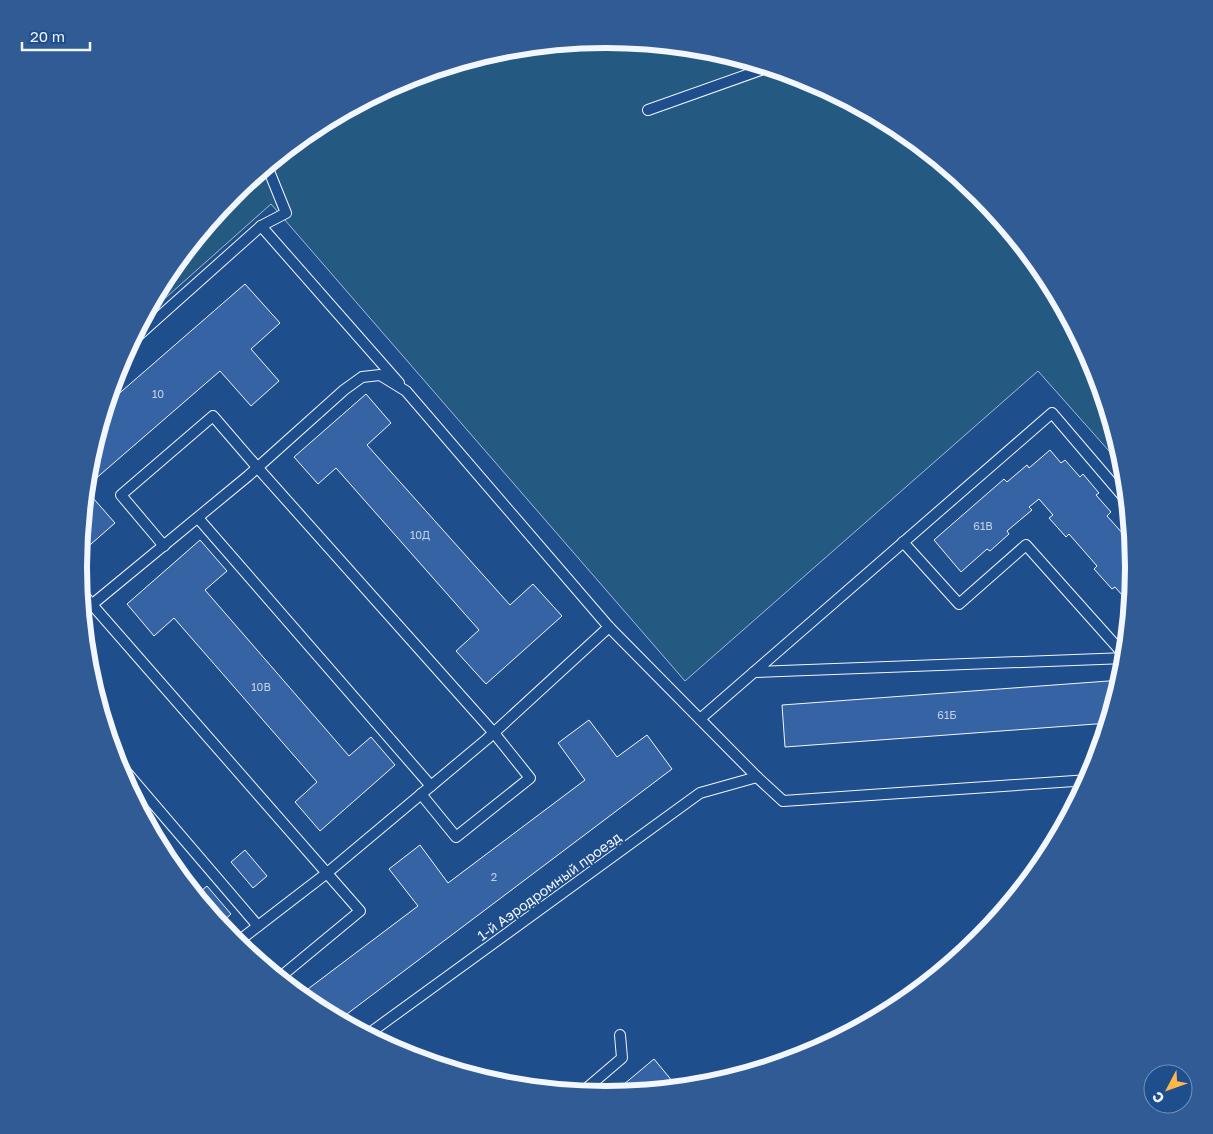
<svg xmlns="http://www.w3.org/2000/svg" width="1213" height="1134" viewBox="0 0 1213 1134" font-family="'Golos Text',sans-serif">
<rect width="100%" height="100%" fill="#1f4e8c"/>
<!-- green -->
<polygon fill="#245a82" stroke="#a8bbd7" points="607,39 710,49 809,79 900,128 980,194 1046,274 1095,365 1125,464 1125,469 1038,371 685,681 271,204 143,318 167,273 233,193 313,128 405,79 504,49"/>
<!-- building -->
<g fill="#3563a3" stroke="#f2f6ff">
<polygon points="245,284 280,323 251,349 279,381 251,406 220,371 86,487 88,464 107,404"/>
<polygon points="366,394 391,423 367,445 510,605 533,584 562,616 486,684 456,651 479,630 336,468 318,484 294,457"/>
<polygon points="1050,450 1061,463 1065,460 1080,477 1083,474 1099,493 1096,495 1111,512 1107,516 1133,545 1135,567 1131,605 1115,587 1112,589 1094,569 1097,566 1069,534 1066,537 1049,518 1053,515 1039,499 1029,507 1032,510 1007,531 1009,534 990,551 987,549 961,572 934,540 1004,479 1007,482 1027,465 1029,468"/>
<polygon points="86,490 115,523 83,551 80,548"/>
<polygon points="200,540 227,571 205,590 349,756 371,737 395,765 320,831 295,802 317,782 174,618 154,636 127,604"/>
<polygon points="1122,680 1109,723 785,747 782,705"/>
<polygon points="589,720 617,757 647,735 672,769 339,1020 313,1006 300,995 418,906 389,869 420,845 448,883 585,780 558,743"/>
<polygon points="245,850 267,876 253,888 231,862"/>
<polygon points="207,886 231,914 220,924 196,895"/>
<polygon points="654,1059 678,1088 611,1095"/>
</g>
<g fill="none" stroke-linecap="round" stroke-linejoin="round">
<!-- lane casing -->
<g stroke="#f2f6ff" stroke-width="12">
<g id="lane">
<polyline points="648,110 769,67"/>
<polyline points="261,226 399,383"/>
<polyline points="131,342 261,226 286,213 267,166"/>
<polyline points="198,518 431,786"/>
<polyline points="903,542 959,604 1026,545 1126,657"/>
<polyline points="164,546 121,495 213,416 257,467 494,733 530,778 456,837 421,794"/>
<polyline points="81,592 360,911 279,978"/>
<polyline points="83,612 248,476 344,390 362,377 380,375 406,391 609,627 757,777 783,801 1089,780"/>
<polyline points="754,672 1126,658"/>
<polyline points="700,719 1052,413 1128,502"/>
<polyline points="116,760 258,926"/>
<polyline points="236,943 327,873 487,739 609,627"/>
<polyline points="367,1035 700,793 757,777"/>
<polyline points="581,1093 622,1058 620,1035"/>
</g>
</g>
<!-- lane -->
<use href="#lane" stroke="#1f4e8c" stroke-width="10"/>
</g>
<g text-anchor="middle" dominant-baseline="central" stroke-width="4" stroke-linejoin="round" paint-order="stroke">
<!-- number labels -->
<g font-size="11" fill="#c3d1e8">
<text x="158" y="393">10</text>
<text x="983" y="525">61В</text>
<text x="420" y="534">10Д</text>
<text x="261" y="686">10В</text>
<text x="947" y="714">61Б</text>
<text x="494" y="876">2</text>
</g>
<!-- street labels -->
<g font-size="14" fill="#f2f6ff" stroke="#1f4e8c">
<text transform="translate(549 886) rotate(-36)">1-й Аэродромный проезд</text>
</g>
</g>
<!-- crop -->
<path d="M0 0H1213V1134H0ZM87 567a519 519 0 1 1 1038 0a519 519 0 1 1-1038 0Z" fill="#305b95" fill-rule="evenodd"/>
<path fill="none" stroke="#f2f6ff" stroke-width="6" d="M87 567a519 519 0 1 1 1038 0a519 519 0 1 1-1038 0Z"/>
<!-- north arrow -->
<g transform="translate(1168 1089) rotate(229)"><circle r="24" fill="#1f4e8c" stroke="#7391ba"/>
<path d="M0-4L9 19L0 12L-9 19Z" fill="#ffb74d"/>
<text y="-8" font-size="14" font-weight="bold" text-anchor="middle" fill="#f2f6ff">С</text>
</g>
<!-- scale -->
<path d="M22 42v8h68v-8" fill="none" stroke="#f2f6ff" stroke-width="2.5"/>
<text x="30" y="42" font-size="15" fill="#f2f6ff" stroke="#1f4e8c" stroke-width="4" paint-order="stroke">20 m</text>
</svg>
